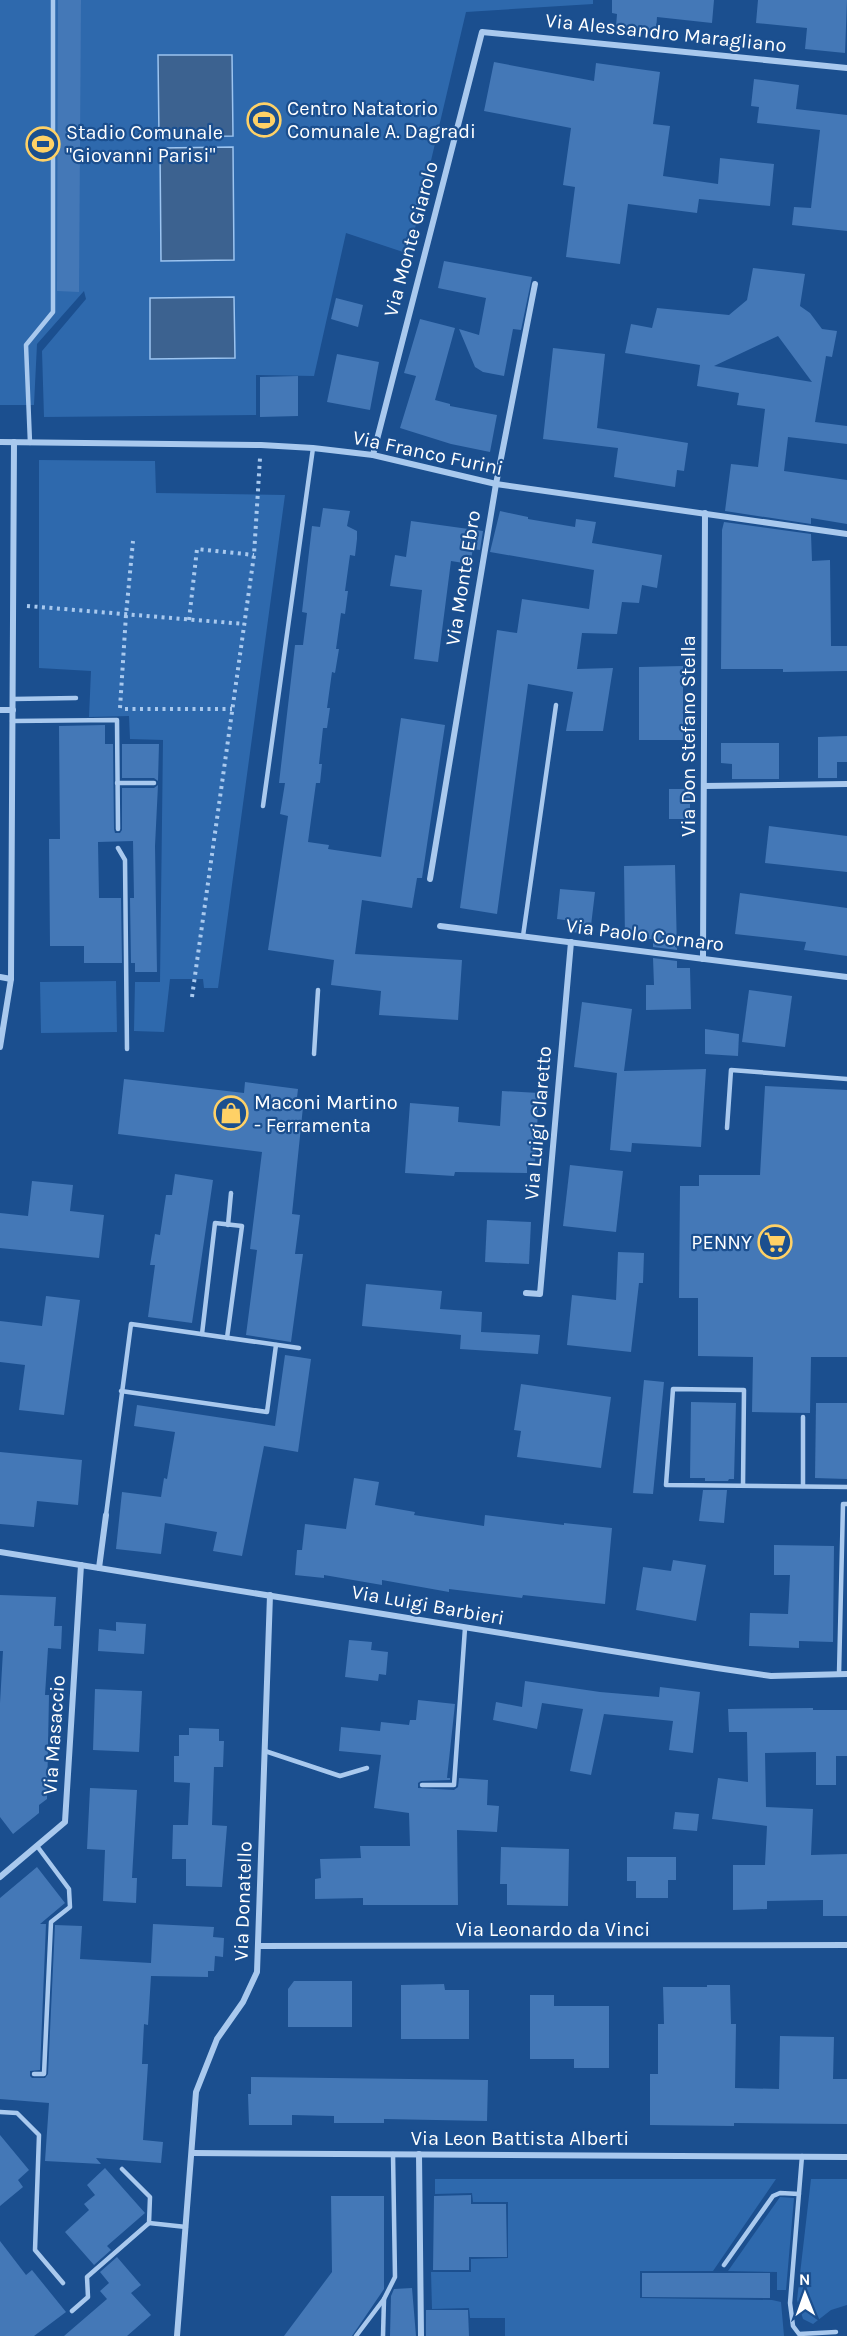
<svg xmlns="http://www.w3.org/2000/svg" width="847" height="2336" viewBox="0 0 847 2336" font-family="Karla,sans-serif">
<rect width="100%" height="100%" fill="#1b4f8f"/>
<!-- green -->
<g fill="#2e69ad">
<polygon points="0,0 593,0 593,4 466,12 409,254 346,233 314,376 256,375 256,415 44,417 42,351 86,299 84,291 37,344 34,405 0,405"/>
<polygon points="39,460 155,461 156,493 285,495 218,988 204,988 203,979 170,979 164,1032 134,1031 135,982 160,982 163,740 130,739 129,716 89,717 91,671 39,668"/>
<polygon points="116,981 117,1032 41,1033 40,982"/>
<polygon points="435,2179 776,2179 713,2271 640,2271 640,2298 772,2300 781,2302 784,2336 505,2336 505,2318 470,2318 469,2308 432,2309 431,2272 471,2272 471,2259 508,2258 508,2202 473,2202 472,2193 435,2194"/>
<polygon points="811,2179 847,2179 847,2305 831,2310 813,2324 803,2319 797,2300"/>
<polygon points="780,2197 794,2198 786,2290 777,2290 777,2272 728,2271"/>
</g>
<!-- water -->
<g fill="#3c6290" stroke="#9cc4f0" stroke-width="1.5">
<polygon points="158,55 232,55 233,136 159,137"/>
<polygon points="233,147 234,260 161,261 160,148"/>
<polygon points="234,297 235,358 150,359 150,298"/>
</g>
<!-- building -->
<g fill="#4478b7" fill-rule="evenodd">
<polygon points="58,0 81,0 79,292 57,291"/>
<polygon points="612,0 714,0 712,23 657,17 656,31 616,27 617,14 612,13"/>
<polygon points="758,0 847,0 845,53 805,49 807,28 756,23"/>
<polygon points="494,62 594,81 596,63 660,72 653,124 670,126 663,176 718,184 720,158 774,164 770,206 699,199 697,213 628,204 620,264 566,257 575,187 563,185 571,128 484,111"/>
<polygon points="754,79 799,85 796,109 847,115 847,231 792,225 794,207 811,208 820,130 757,123 759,107 751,106"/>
<polygon points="444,261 532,277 521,330 513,329 504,376 483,372 475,367 459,329 479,335 486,298 438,288"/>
<path d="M753,268L805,274L800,306L810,313L822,329L837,331L832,357L826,356L815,422L847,426V444L788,437L784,471L847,480V524L811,518V524L725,511L731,464L758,467L765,409L737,405L739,393L697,386L700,365L625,353L631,324L652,328L657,308L729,315L747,300ZM778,336L812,382L714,366Z"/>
<polygon points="336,298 363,305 358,327 331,319"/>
<polygon points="420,319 455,328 435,400 450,404 450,406 497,415 490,452 451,444 400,428 416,376 404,373"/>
<polygon points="553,348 605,354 597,428 688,443 684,471 677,470 675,487 614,477 618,448 543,439"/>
<polygon points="337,354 379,362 370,410 327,402"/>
<polygon points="298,376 298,416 260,417 260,377"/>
<polygon points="323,508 350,511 347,526 357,531 357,539 355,556 350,555 345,591 348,591 345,614 341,613 336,649 339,649 335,673 332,672 327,708 330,708 327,728 323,728 319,764 322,764 320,783 316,783 308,842 329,845 328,849 381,857 401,718 445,725 422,878 417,878 412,908 362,900 355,954 462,960 458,1020 379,1015 381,991 331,985 334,960 268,950 288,816 280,814 285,783 279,783 292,671 295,645 303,645 307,613 302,612 312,526 320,527"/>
<polygon points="500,511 528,517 528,519 575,527 576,519 596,522 592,543 662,555 657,588 642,585 639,603 622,602 617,634 582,633 577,669 613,668 603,731 566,731 573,692 528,684 497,914 460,908 497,630 517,633 522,599 589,609 594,570 490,552"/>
<polygon points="411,521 483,531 480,550 473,549 470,564 451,561 438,662 414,659 422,590 390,586 395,555 406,557"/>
<polygon points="724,522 811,534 812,561 830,560 831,646 847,646 847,671 783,672 783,669 721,669 722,530"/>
<polygon points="683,666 683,740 639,740 639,667"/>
<polygon points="105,725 105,744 113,744 114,829 115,833 120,833 122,830 122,788 154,788 158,785 155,846 157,972 135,972 135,963 131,963 130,898 134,898 133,841 98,842 99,898 121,898 122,963 84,963 84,946 50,946 49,839 60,839 59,726"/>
<polygon points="847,736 847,762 837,762 837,778 818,778 818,737"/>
<polygon points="721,743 779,743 779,779 732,779 732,764 721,763"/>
<polygon points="122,744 159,744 158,781 154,778 122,778"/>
<rect x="669" y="789" width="21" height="30"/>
<polygon points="769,826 847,836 847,872 765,863"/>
<polygon points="675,865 677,950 653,947 653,939 625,939 624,866"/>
<polygon points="560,889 595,892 590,934 572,932 573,921 557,919"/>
<polygon points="740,893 847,908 847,956 804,950 806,942 735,934"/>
<polygon points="653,958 677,961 677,968 690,968 691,1009 646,1010 646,985 654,985"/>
<polygon points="749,990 792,996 785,1047 742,1042"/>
<polygon points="582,1002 632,1009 624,1071 706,1069 701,1147 632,1143 631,1152 610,1150 617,1073 574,1067"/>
<polygon points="705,1029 739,1034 738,1056 705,1054"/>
<polygon points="124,1079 244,1093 245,1082 298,1089 296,1106 303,1107 292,1214 300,1215 295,1254 303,1254 291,1342 246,1335 257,1250 250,1249 262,1152 118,1134"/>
<polygon points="765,1086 847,1090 847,1357 811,1357 810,1413 752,1412 753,1357 698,1356 698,1298 679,1298 680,1186 699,1186 699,1175 760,1175"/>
<polygon points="502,1091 539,1093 535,1164 527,1164 527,1173 455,1172 454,1176 405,1173 410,1103 459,1107 458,1122 500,1126"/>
<polygon points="570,1165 623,1171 616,1232 563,1226"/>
<polygon points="175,1174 213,1180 192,1323 148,1317 155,1265 150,1265 155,1234 160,1235 166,1195 172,1195"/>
<polygon points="32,1181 73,1185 70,1211 104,1215 99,1258 0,1248 0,1213 28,1216"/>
<polygon points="487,1220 531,1222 529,1264 485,1262"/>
<polygon points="618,1252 644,1253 643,1283 639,1283 631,1352 567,1345 572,1295 616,1300"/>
<polygon points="366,1284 442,1291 440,1309 482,1312 481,1332 540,1335 538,1354 460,1349 461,1335 362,1326"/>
<polygon points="46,1296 80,1300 64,1415 19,1410 25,1365 0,1362 0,1321 42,1326"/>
<polygon points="285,1355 311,1359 298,1452 264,1446 242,1556 213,1551 217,1532 165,1523 161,1554 116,1549 122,1492 161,1497 164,1478 167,1479 175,1432 134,1426 137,1405 275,1426"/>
<polygon points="644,1380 664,1382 653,1494 633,1493"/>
<polygon points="521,1384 611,1397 601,1468 517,1457 521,1431 514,1430"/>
<polygon points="691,1402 736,1403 734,1479 729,1479 728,1481 705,1481 705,1478 690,1478"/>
<polygon points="816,1403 847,1403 847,1479 815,1478"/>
<polygon points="0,1452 82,1460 78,1505 37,1501 34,1527 0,1524"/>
<polygon points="354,1478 379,1482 375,1505 415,1512 414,1515 484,1526 485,1515 564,1525 564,1523 612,1528 605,1604 523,1595 522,1598 449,1589 449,1592 382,1580 382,1585 324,1575 324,1578 295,1575 297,1550 302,1550 305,1524 346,1529"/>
<polygon points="703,1490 727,1490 724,1523 699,1521"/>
<polygon points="774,1545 834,1546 833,1642 799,1641 799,1648 749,1646 750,1613 788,1614 790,1575 774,1575"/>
<polygon points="673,1560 706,1565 696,1621 636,1610 643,1567 671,1571"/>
<polygon points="0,1595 56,1597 54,1626 62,1626 61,1649 48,1648 45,1695 49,1695 47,1799 39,1805 39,1813 13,1834 0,1817 0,1703 3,1651 0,1651"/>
<polygon points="116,1622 146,1624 144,1654 98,1651 99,1629 116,1631"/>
<polygon points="349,1640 372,1642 371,1650 388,1652 386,1675 379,1674 378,1681 345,1677"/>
<polygon points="525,1681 600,1692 659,1697 660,1687 700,1692 693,1753 669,1750 673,1721 604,1714 591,1775 570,1771 583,1709 542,1703 537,1729 493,1720 496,1702 522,1707"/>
<polygon points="95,1689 142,1691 139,1752 93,1750"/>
<polygon points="418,1700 455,1704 447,1778 450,1778 450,1780 421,1781 418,1783 418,1788 454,1790 458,1787 459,1778 488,1780 487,1805 499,1806 497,1832 457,1830 458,1905 363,1905 363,1898 315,1899 315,1879 321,1878 320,1859 361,1858 360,1846 410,1846 409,1813 374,1808 381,1755 339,1751 341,1727 380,1731 381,1722 409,1725 410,1720 416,1720"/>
<polygon points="813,1708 813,1710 847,1710 847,1756 836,1756 836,1785 816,1785 816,1752 765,1753 766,1807 813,1809 811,1855 847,1854 847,1916 823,1916 823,1900 767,1901 767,1909 733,1910 733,1865 765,1865 767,1826 712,1819 718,1778 748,1782 747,1732 729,1732 728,1709"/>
<polygon points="189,1728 219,1729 219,1741 224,1741 223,1767 214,1767 212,1825 227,1826 222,1887 186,1886 186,1859 172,1859 173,1825 188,1825 190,1783 174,1782 174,1756 179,1756 179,1735 189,1735"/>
<polygon points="90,1788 137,1790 132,1878 137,1878 136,1903 103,1901 105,1850 87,1849"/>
<polygon points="675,1812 699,1814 697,1831 673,1829"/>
<polygon points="501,1847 569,1849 568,1906 507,1905 507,1884 500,1884"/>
<polygon points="627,1857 676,1857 676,1880 668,1880 668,1898 636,1898 636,1881 627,1881"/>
<polygon points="37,1867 65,1903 40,1924 46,1924 40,2070 30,2071 30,2076 32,2078 45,2078 48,2074 55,1925 82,1926 80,1959 151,1963 153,1924 214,1927 213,1937 224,1938 223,1957 215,1956 214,1971 208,1971 208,1977 151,1976 148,2025 144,2024 142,2064 148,2064 143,2140 163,2142 161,2163 96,2158 101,2164 45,2161 49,2103 0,2099 0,1898"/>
<polygon points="294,1981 352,1981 352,2027 288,2027 288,1989"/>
<polygon points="444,1984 445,1990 469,1990 469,2039 401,2039 401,1985"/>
<polygon points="707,1985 730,1985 731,2024 736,2024 735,2088 779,2089 780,2036 834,2037 833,2079 847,2079 847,2124 734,2123 734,2126 650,2125 650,2074 658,2074 658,2024 664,2024 663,1987 707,1987"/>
<polygon points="530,1995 554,1995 554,2006 609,2006 609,2068 574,2068 574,2059 530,2059"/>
<polygon points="251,2077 488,2080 487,2121 384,2119 384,2123 334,2123 334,2116 292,2115 292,2125 249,2125 248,2094 251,2094"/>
<polygon points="0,2135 29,2170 18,2180 23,2187 0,2206"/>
<polygon points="105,2168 145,2213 107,2246 111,2250 94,2265 65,2232 89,2210 84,2204 95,2195 87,2185"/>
<polygon points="471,2195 471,2204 506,2204 507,2257 469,2257 469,2270 433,2270 434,2196"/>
<polygon points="331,2196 384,2196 384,2289 352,2336 284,2336 332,2272"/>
<polygon points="0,2241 26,2275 32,2270 66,2312 34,2336 0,2336"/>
<polygon points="117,2257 141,2285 131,2293 151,2315 127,2336 64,2336 107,2299 100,2291 109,2283 100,2272"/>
<polygon points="642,2273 770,2273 770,2298 642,2297"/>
<polygon points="412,2288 416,2336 390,2336 391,2296 394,2289"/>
<polygon points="426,2310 468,2310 469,2336 426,2336"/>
</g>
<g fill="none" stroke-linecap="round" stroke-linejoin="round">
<!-- path -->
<g stroke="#a9c9ee" stroke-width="4" stroke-dasharray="3 4.5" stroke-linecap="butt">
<polyline points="27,606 244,624"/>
<polyline points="189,620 197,549 254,555"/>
<polyline points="120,708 126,615 133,541"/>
<polyline points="125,709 232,709"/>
<polyline points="192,997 254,555 260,458"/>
</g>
<!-- service -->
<g stroke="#a9c9ee" stroke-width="4.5">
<polyline points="30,443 26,345 53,312 53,0"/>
<polyline points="13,699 76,698"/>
<polyline points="12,721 117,720 118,829"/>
<polyline points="117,783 154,783"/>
<polyline points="263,806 313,448"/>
<polyline points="118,848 125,860 127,1049"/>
<polyline points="523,936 556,705"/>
<polyline points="314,1054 318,990"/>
<polyline points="727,1128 731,1070 847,1079"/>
<polyline points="228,1225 231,1193"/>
<polyline points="202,1334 215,1223 242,1226 227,1338"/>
<polyline points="121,1391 267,1412 276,1345"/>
<polyline points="803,1417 803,1486"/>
<polyline points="743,1486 744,1390 673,1389 666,1485 847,1487"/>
<polyline points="106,1515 131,1324 299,1348"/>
<polyline points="839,1674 843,1504 847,1504"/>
<polyline points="265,1751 340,1776 367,1768"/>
<polyline points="422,1785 454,1785 465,1628"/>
<polyline points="34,2074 44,2074 51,1922 70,1907 69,1889 37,1846"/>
<polyline points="0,2112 17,2113 39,2135 35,2250 63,2283"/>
<polyline points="802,2156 790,2303 793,2326 799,2334 836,2332"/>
<polyline points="149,2223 186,2227"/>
<polyline points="724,2265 773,2196 780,2193 799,2194"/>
<polyline points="72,2311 88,2297 87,2277 149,2223 150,2197 122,2169"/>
<polyline points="356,2336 384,2299 395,2277 393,2154"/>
<polyline points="383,2336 384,2299"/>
</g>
<!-- minor -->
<g stroke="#a9c9ee" stroke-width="6">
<polyline points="0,442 261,445 313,448 373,455 496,484 847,534"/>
<polyline points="373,455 482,32 847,68"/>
<polyline points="0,710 13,710"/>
<polyline points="704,786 847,784"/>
<polyline points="430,879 496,484 535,284"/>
<polyline points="440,926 847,977"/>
<polyline points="703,959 705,513"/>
<polyline points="0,977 11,979"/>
<polyline points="0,1047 11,979 14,442"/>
<polyline points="526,1293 540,1294 571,942"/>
<polyline points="0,1552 717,1668 771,1676 847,1674"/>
<polyline points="99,1568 106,1515"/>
<polyline points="0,1877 65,1822 81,1565"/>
<polyline points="258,1946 847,1945"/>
<polyline points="192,2153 847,2157"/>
<polyline points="419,2154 421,2336"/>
<polyline points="177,2336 196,2092 217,2039 243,2002 257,1972 270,1595"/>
</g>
</g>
<!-- icons -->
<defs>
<g id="stadium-ring" transform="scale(1.725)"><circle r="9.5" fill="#1b4f8f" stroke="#ffd166" stroke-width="1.5"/><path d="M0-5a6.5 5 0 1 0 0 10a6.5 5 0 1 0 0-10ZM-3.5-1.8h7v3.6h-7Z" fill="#ffd166"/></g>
<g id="shop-ring" transform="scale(1.725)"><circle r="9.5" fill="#1b4f8f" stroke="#ffd166" stroke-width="1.5"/><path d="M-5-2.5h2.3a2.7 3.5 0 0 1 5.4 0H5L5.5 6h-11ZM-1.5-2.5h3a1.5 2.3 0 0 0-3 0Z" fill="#ffd166"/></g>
<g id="supermarket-ring" transform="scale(1.725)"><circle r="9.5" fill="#1b4f8f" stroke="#ffd166" stroke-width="1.5"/><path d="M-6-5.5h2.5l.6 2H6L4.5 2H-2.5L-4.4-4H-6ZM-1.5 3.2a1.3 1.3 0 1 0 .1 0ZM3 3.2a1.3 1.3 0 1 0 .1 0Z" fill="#ffd166"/></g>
</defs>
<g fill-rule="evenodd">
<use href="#stadium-ring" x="264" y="120"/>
<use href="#stadium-ring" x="43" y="144"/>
<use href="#shop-ring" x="231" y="1113"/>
<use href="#supermarket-ring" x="775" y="1242"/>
</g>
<g text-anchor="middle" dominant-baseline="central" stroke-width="4.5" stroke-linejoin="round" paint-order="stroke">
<!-- street labels -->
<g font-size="20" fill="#fff" stroke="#1b4f8f">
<text transform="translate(666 33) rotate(6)">Via Alessandro Maragliano</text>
<text transform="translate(411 239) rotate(-75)">Via Monte Giarolo</text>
<text transform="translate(428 453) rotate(12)">Via Franco Furini</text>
<text transform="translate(463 578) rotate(-81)">Via Monte Ebro</text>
<text transform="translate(688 736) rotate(-90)">Via Don Stefano Stella</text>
<text transform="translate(645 935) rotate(7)">Via Paolo Cornaro</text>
<text transform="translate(538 1123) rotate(-85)">Via Luigi Claretto</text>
<text transform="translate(428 1605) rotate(10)">Via Luigi Barbieri</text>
<text transform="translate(54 1735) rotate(-86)">Via Masaccio</text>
<text transform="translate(243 1901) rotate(-88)">Via Donatello</text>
<text x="553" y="1929">Via Leonardo da Vinci</text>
<text x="520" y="2138">Via Leon Battista Alberti</text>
</g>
<!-- poi labels -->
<g font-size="20" fill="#fff" stroke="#1b4f8f" text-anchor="start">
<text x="287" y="108">Centro Natatorio<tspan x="287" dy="23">Comunale A. Dagradi</tspan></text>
<text x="66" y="132">Stadio Comunale<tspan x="66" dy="23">"Giovanni Parisi"</tspan></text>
<text x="254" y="1102">Maconi Martino<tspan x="254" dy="23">- Ferramenta</tspan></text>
<text x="752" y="1242" text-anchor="end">PENNY</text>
</g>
</g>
<!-- north arrow -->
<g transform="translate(805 2294) rotate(359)" stroke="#1b4f8f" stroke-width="4.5" paint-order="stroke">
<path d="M0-4.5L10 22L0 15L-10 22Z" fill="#ffffff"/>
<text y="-9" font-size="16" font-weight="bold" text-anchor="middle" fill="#ffffff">N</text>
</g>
</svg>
